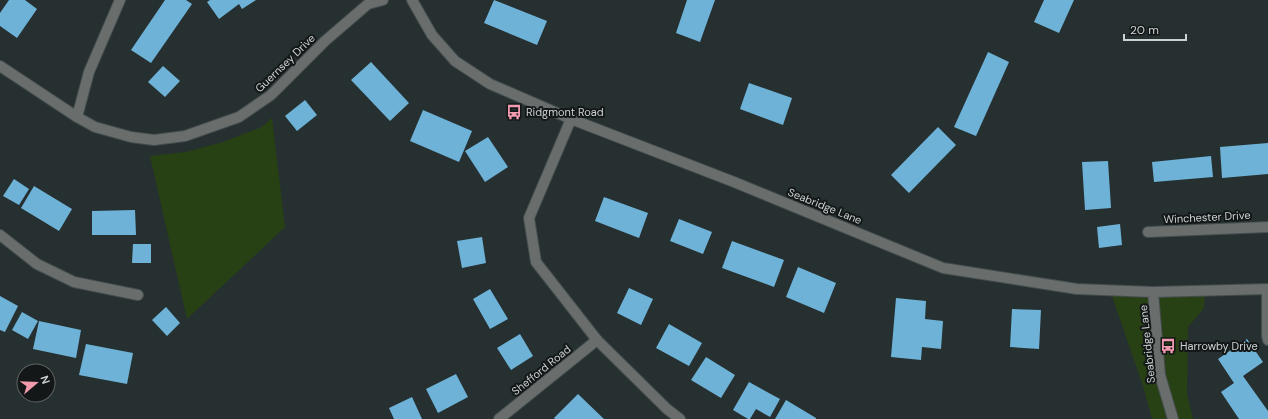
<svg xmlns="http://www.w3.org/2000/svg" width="1268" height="419" viewBox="0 0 1268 419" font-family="'DM Sans',sans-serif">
<rect width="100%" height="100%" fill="#263031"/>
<!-- green -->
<g fill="#284114">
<polygon points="272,118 285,227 187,319 150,156 186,152 223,142 262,127"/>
<polygon points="1110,290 1205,290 1204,308 1188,327 1187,395 1193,419 1152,419 1143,386"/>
</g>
<!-- building -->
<g fill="#6eb3d7">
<polygon points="9,0 25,0 37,9 17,38 0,26 0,13"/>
<polygon points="165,0 186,0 192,4 151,63 131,50"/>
<polygon points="210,0 256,0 242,9 239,4 219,19 207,2"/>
<polygon points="494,0 547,21 537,45 484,23"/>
<polygon points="687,0 715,0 700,42 676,33"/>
<polygon points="1044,0 1074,0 1059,33 1034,22"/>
<polygon points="988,52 1009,62 976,136 954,127"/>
<polygon points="371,62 409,103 390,121 351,80"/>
<polygon points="163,66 180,81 165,97 148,82"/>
<polygon points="749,83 792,98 783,125 740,109"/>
<polygon points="305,100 317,115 297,131 285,116"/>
<polygon points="423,110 472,131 459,162 410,141"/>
<polygon points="938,127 956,145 909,193 891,175"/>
<polygon points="488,137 508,167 485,182 465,151"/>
<polygon points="1268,143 1268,174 1222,178 1220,147"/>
<polygon points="1211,156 1213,177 1154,182 1152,162"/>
<polygon points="1108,161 1111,208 1085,210 1082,162"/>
<polygon points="14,179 29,189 19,205 3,196"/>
<polygon points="34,186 72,209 59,231 21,208"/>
<polygon points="604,197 648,213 639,238 595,221"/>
<polygon points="135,210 136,235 92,235 92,211"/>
<polygon points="679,219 712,232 703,254 670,241"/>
<polygon points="1120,224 1122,245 1099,248 1097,227"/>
<polygon points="482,237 486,263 462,268 457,241"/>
<polygon points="732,241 784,260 774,287 722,268"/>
<polygon points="133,244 151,244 151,263 132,263"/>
<polygon points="798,267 836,283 824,313 786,297"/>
<polygon points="629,288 653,299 641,325 617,313"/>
<polygon points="490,289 508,319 490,329 473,299"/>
<polygon points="0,296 18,306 5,332 0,330"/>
<polygon points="896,298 926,301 925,319 943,321 941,349 922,347 921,360 891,357"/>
<polygon points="166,307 180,323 167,336 152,320"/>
<polygon points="1012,309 1041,310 1039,349 1010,347"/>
<polygon points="22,312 38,321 28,339 12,330"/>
<polygon points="39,321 81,330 76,358 33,349"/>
<polygon points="669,324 702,343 689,366 656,348"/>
<polygon points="520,334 533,356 511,370 497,348"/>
<polygon points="1247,339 1263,362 1243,376 1268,411 1268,419 1239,419 1221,392 1234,383 1218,359"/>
<polygon points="86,344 133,353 127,384 79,375"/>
<polygon points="706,357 735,375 721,398 691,380"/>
<polygon points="456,374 468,397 438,413 426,389"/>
<polygon points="749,382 780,399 770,417 756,409 750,419 748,419 733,410"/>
<polygon points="578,394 604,419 555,419 554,418"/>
<polygon points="412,397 422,419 394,419 389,408"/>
<polygon points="786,400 816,418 816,419 775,419"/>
</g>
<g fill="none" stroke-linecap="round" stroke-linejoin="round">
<!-- minor casing -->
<g stroke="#444d4e" stroke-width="12">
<g id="minor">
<polyline points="412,0 432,35 455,61 490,84 571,119 734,182 943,268 1077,289 1153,292 1160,375 1173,419"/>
<polyline points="0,66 77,117 95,127 131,137 154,140 185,136 239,117 271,95 325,41 368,4 383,0"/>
<polyline points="77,117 89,72 120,0"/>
<polyline points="571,119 529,218 536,262 597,340 667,409 680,419"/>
<polyline points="1148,232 1268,227"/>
<polyline points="0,235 37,264 74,282 138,295"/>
<polyline points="1267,289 1267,336 1268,340"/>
<polyline points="1153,292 1268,289"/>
<polyline points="499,419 597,340"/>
</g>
</g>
<!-- minor -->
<use href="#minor" stroke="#696d6b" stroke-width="10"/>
</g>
<!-- icons -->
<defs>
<g id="bus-bare" transform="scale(1.2)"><path d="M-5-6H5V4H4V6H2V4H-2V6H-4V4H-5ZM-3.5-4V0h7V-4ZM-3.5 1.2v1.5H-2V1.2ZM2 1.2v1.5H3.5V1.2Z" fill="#f29aae" stroke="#131717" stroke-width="2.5" paint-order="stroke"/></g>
</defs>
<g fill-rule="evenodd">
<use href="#bus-bare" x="514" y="112"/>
<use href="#bus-bare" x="1168" y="346"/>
</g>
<g text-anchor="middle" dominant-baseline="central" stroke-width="4" stroke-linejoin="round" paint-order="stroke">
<!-- street labels -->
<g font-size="11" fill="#ccd2d3" stroke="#131717">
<text transform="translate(285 63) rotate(-44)">Guernsey Drive</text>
<text transform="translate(825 206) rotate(22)">Seabridge Lane</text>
<text transform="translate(1207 217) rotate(-3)">Winchester Drive</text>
<text transform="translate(1147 344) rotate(-96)">Seabridge Lane</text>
<text transform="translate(541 370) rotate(-39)">Shefford Road</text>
</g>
<!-- poi labels -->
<g font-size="11" fill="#ccd2d3" stroke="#131717" text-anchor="start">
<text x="526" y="112">Ridgmont Road</text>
<text x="1180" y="346">Harrowby Drive</text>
</g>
</g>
<!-- north arrow -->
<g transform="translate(36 383) rotate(71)"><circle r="19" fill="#131717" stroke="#5d6262"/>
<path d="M0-3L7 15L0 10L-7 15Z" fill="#f29aae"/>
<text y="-6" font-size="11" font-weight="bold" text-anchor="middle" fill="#ccd2d3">N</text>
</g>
<!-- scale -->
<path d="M1124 34v6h62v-6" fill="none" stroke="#ccd2d3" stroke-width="2"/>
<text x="1130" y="34" font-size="12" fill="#ccd2d3" stroke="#131717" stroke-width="3" paint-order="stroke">20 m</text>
</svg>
